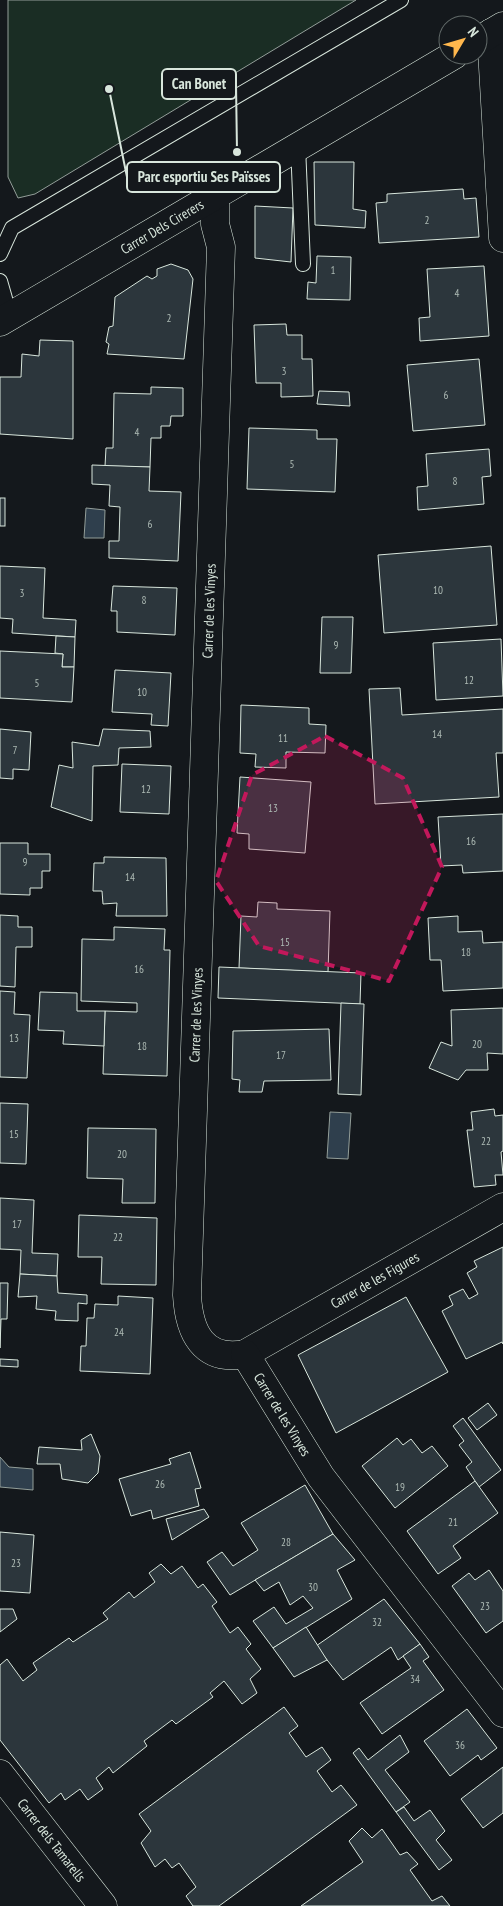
<svg xmlns="http://www.w3.org/2000/svg" width="503" height="1906" viewBox="0 0 503 1906" font-family="'PT Sans Narrow',sans-serif">
<rect width="100%" height="100%" fill="#14181c"/>
<!-- green -->
<polygon fill="#1a2d24" stroke="#939e99" points="8,0 356,0 35,194 18,198 8,177"/>
<!-- water -->
<g fill="#2f3f4d" stroke="#939e99">
<polygon points="86,508 105,510 104,538 84,538"/>
<polygon points="330,1112 351,1113 348,1159 327,1158"/>
<polygon points="0,1457 9,1467 33,1469 33,1490 0,1487"/>
</g>
<!-- building -->
<g fill="#2c363c" stroke="#d8e6dc">
<polygon points="314,162 354,162 353,209 366,211 365,228 315,225"/>
<polygon points="463,189 464,199 476,198 479,237 379,243 376,203 387,202 387,194"/>
<polygon points="255,206 293,208 291,262 255,258"/>
<polygon points="317,256 351,257 350,300 307,299 308,282 316,283"/>
<polygon points="171,264 188,270 193,279 184,359 107,354 109,344 106,342 109,327 113,326 115,297 147,276 152,279 157,276 157,269"/>
<polygon points="484,266 489,336 420,341 419,318 430,317 427,269"/>
<polygon points="286,324 287,335 302,335 302,359 312,359 313,396 281,397 281,383 256,383 254,325"/>
<polygon points="40,340 73,341 73,439 0,434 0,377 21,377 22,354 39,356"/>
<polygon points="479,359 485,425 413,431 407,365"/>
<polygon points="151,387 183,388 183,416 171,416 170,426 161,426 161,438 151,438 150,467 105,466 106,448 113,448 114,393 151,394"/>
<polygon points="319,391 349,392 350,406 317,404"/>
<polygon points="249,428 317,430 317,439 337,439 335,492 247,489"/>
<polygon points="489,449 491,476 482,477 484,504 418,510 417,487 428,486 426,454"/>
<polygon points="92,465 150,467 149,491 181,492 178,561 109,558 109,541 119,541 120,507 109,506 110,485 92,484"/>
<rect x="0" y="498" width="5" height="28"/>
<polygon points="491,546 497,625 384,633 378,555"/>
<polygon points="0,566 45,568 43,618 76,620 75,637 12,633 13,619 0,618"/>
<polygon points="113,586 177,588 175,635 117,632 117,611 111,611"/>
<polygon points="322,617 353,617 351,673 320,673"/>
<polygon points="56,636 75,637 74,667 62,667 63,654 55,653"/>
<polygon points="501,639 503,696 436,700 433,643"/>
<polygon points="0,651 63,654 62,667 74,667 72,702 0,698"/>
<polygon points="115,670 171,673 168,726 151,725 152,714 112,712"/>
<polygon points="400,688 402,715 503,709 503,753 496,753 499,797 375,804 369,689"/>
<polygon points="241,705 309,708 309,724 326,725 325,753 286,752 286,768 255,767 256,754 240,753"/>
<polygon points="0,729 31,732 29,770 13,769 13,779 0,778"/>
<polygon points="103,729 150,731 151,747 119,748 118,765 93,766 92,821 51,807 59,765 73,768 72,742 99,746"/>
<polygon points="122,764 171,766 169,814 120,812"/>
<polygon points="240,777 311,782 305,853 249,849 249,834 237,833"/>
<polygon points="503,814 503,871 463,873 462,865 441,866 438,817"/>
<polygon points="0,843 28,843 28,854 50,854 50,871 42,871 42,888 30,888 30,895 0,894"/>
<polygon points="104,857 166,858 167,916 116,916 117,903 103,904 102,891 93,891 94,863 104,863"/>
<polygon points="258,902 277,903 277,909 330,911 328,972 239,968 241,916 257,917"/>
<polygon points="0,915 18,916 18,927 32,927 32,947 16,947 15,987 0,986"/>
<polygon points="458,916 458,932 482,931 483,943 503,942 503,988 443,991 441,960 430,960 428,918"/>
<polygon points="114,927 165,929 164,950 170,950 167,1076 103,1074 105,1011 137,1012 137,1003 81,1001 82,939 114,940"/>
<polygon points="219,967 361,973 360,1004 218,998"/>
<polygon points="0,991 15,992 14,1014 30,1015 27,1078 0,1077"/>
<polygon points="40,992 77,993 77,1011 105,1011 104,1046 63,1044 64,1031 38,1030"/>
<polygon points="341,1003 364,1004 361,1095 338,1094"/>
<polygon points="503,1008 503,1054 487,1053 488,1070 466,1070 458,1080 429,1068 441,1042 452,1046 451,1010"/>
<polygon points="329,1029 331,1080 264,1081 262,1092 239,1092 240,1080 232,1079 233,1031"/>
<polygon points="0,1103 28,1104 26,1164 0,1163"/>
<polygon points="494,1109 495,1116 503,1115 503,1151 501,1152 503,1175 495,1175 496,1185 474,1187 467,1130 473,1130 471,1112"/>
<polygon points="88,1128 156,1129 155,1203 122,1203 123,1179 87,1178"/>
<polygon points="0,1198 34,1200 32,1253 58,1254 57,1276 20,1274 21,1250 0,1249"/>
<polygon points="79,1215 157,1218 156,1285 101,1284 102,1257 78,1257"/>
<polygon points="503,1247 503,1344 502,1342 466,1359 442,1311 453,1305 449,1296 463,1289 469,1299 478,1294 467,1273 477,1267 474,1261"/>
<polygon points="20,1274 57,1276 58,1293 87,1295 87,1304 78,1303 78,1321 55,1320 56,1311 36,1309 37,1296 18,1297"/>
<polygon points="0,1283 8,1283 7,1319 1,1319 0,1348"/>
<polygon points="118,1296 153,1298 150,1374 80,1371 81,1346 86,1346 87,1318 94,1318 95,1304 118,1305"/>
<polygon points="406,1297 448,1372 336,1433 298,1355"/>
<polygon points="0,1359 18,1360 18,1367 0,1366"/>
<polygon points="488,1403 497,1415 477,1430 468,1418"/>
<polygon points="463,1418 501,1470 479,1487 466,1467 472,1462 459,1445 464,1441 453,1426"/>
<polygon points="91,1434 100,1456 98,1473 88,1483 62,1479 60,1464 37,1464 39,1447 82,1450 81,1440"/>
<polygon points="397,1438 403,1445 411,1439 422,1453 432,1446 448,1466 395,1508 362,1466"/>
<polygon points="190,1452 201,1488 195,1489 199,1506 153,1519 151,1510 131,1516 119,1479 171,1464 169,1459"/>
<polygon points="475,1481 498,1513 453,1546 461,1558 438,1574 407,1531"/>
<polygon points="305,1485 333,1534 230,1595 207,1562 222,1552 233,1566 258,1550 241,1523"/>
<polygon points="204,1509 209,1517 172,1540 166,1519"/>
<polygon points="0,1532 34,1535 30,1593 0,1591"/>
<polygon points="333,1534 355,1560 337,1570 352,1599 273,1648 253,1621 274,1607 286,1624 313,1608 303,1596 290,1605 279,1582 264,1591 255,1580"/>
<polygon points="161,1564 171,1574 182,1566 198,1588 203,1584 217,1602 212,1606 230,1633 238,1627 251,1644 246,1649 261,1669 250,1679 257,1693 242,1704 224,1681 210,1693 213,1697 176,1724 172,1720 144,1741 147,1746 113,1773 109,1767 96,1778 103,1789 88,1800 80,1789 65,1800 61,1793 49,1803 0,1740 0,1665 7,1659 23,1681 37,1670 33,1663 69,1638 73,1642 108,1619 103,1613 129,1592 134,1598 155,1582 149,1573"/>
<polygon points="489,1570 503,1591 503,1621 486,1633 452,1586 469,1573 475,1580"/>
<polygon points="384,1599 420,1644 398,1660 391,1647 343,1680 316,1646"/>
<polygon points="0,1609 13,1609 17,1619 0,1632"/>
<polygon points="306,1627 327,1660 294,1677 273,1648"/>
<polygon points="420,1644 429,1657 423,1661 444,1690 382,1734 360,1703 411,1668 403,1656"/>
<polygon points="284,1707 298,1726 289,1733 306,1757 322,1747 331,1760 317,1771 332,1792 341,1785 357,1805 219,1906 193,1906 186,1896 196,1887 179,1863 172,1868 165,1859 155,1867 141,1843 151,1831 139,1814"/>
<polygon points="467,1709 497,1748 481,1760 478,1755 450,1776 424,1741"/>
<polygon points="400,1735 409,1752 385,1770 410,1802 396,1812 353,1753 359,1748 368,1760"/>
<polygon points="503,1767 503,1813 483,1828 461,1799"/>
<polygon points="404,1807 414,1821 430,1810 445,1831 436,1840 452,1860 439,1870 396,1812"/>
<polygon points="362,1828 372,1838 382,1829 400,1855 407,1852 418,1864 410,1870 432,1901 442,1896 450,1906 301,1906 363,1862 349,1841"/>
</g>
<g fill="none" stroke-linecap="round" stroke-linejoin="round">
<!-- lane casing -->
<g stroke="#d8e6dc" stroke-width="16">
<g id="lane">
<polyline points="298,146 303,264"/>
<polyline points="0,254 12,228 401,0"/>
<polyline points="0,281 10,316"/>
</g>
</g>
<!-- street casing -->
<g stroke="#d8e6dc" stroke-width="29">
<g id="street">
<polyline points="491,33 503,238"/>
<path id="s1" d="M215,195V224L221,247L187,1295C189,1332 203,1362 245,1354L503,1207"/>
<path id="s2" d="M245,1354L321,1477L503,1713"/>
<path id="s3" d="M0,1774L103,1906"/>
</g>
</g>
<!-- secondary casing -->
<g stroke="#d8e6dc" stroke-width="29">
<g id="secondary">
<polyline points="478,41 503,26"/>
<path id="s4" d="M0,322L454,55"/>
</g>
</g>
<!-- lane -->
<use href="#lane" stroke="#14181c" stroke-width="14"/>
<!-- street -->
<use href="#street" stroke="#14181c" stroke-width="28"/>
<!-- secondary -->
<use href="#secondary" stroke="#14181c" stroke-width="28"/>
</g>
<!-- marked area -->
<path fill="#c2185b" fill-opacity="0.2" stroke="#c2185b" stroke-width="4" stroke-dasharray="10 6" stroke-linejoin="round" d="M325,736L403,778L442,867L389,981L259,946L216,881L252,775Z"/>
<g text-anchor="middle" dominant-baseline="central" stroke-width="4" stroke-linejoin="round" paint-order="stroke">
<!-- number labels -->
<g font-size="11" fill="#adbab4">
<text x="427" y="220">2</text>
<text x="333" y="270">1</text>
<text x="457" y="293">4</text>
<text x="169" y="318">2</text>
<text x="284" y="371">3</text>
<text x="446" y="395">6</text>
<text x="137" y="432">4</text>
<text x="292" y="464">5</text>
<text x="455" y="481">8</text>
<text x="150" y="524">6</text>
<text x="438" y="590">10</text>
<text x="22" y="593">3</text>
<text x="144" y="600">8</text>
<text x="336" y="645">9</text>
<text x="469" y="680">12</text>
<text x="37" y="683">5</text>
<text x="142" y="692">10</text>
<text x="437" y="734">14</text>
<text x="283" y="738">11</text>
<text x="15" y="750">7</text>
<text x="146" y="789">12</text>
<text x="273" y="808">13</text>
<text x="471" y="841">16</text>
<text x="25" y="862">9</text>
<text x="130" y="877">14</text>
<text x="285" y="942">15</text>
<text x="466" y="952">18</text>
<text x="139" y="969">16</text>
<text x="14" y="1038">13</text>
<text x="477" y="1044">20</text>
<text x="142" y="1046">18</text>
<text x="281" y="1055">17</text>
<text x="14" y="1134">15</text>
<text x="486" y="1141">22</text>
<text x="122" y="1154">20</text>
<text x="17" y="1224">17</text>
<text x="118" y="1237">22</text>
<text x="119" y="1332">24</text>
<text x="160" y="1484">26</text>
<text x="400" y="1487">19</text>
<text x="453" y="1522">21</text>
<text x="286" y="1542">28</text>
<text x="16" y="1563">23</text>
<text x="313" y="1587">30</text>
<text x="485" y="1606">23</text>
<text x="377" y="1622">32</text>
<text x="415" y="1679">34</text>
<text x="460" y="1745">36</text>
</g>
<!-- street labels -->
<g font-size="14" fill="#d8e6dc" stroke="#14181c">
<text stroke="none"><textPath href="#s4" startOffset="188">Carrer Dels Cirerers</textPath></text>
<text transform="translate(209 611) rotate(-88)">Carrer de les Vinyes</text>
<text transform="translate(196 1015) rotate(-88)">Carrer de les Vinyes</text>
<text stroke="none"><textPath href="#s1" startOffset="1348">Carrer de les Figures</textPath></text>
<text stroke="none"><textPath href="#s2" startOffset="71">Carrer de les Vinyes</textPath></text>
<text stroke="none"><textPath href="#s3" startOffset="84">Carrer dels Tamarells</textPath></text>
</g>
</g>
<!-- callouts -->
<path fill="none" stroke="#d8e6dc" stroke-width="2" d="M237 152L236 84M109 89L127 177"/>
<g fill="#d8e6dc" stroke="#14181c" stroke-width="2">
<circle cx="237" cy="152" r="5"/>
<circle cx="109" cy="89" r="5"/>
</g>
<g fill="#14181c" stroke="#d8e6dc" stroke-width="2">
<rect x="162" y="69" width="74" height="30" rx="5"/>
<rect x="127" y="162" width="153" height="30" rx="5"/>
</g>
<g font-size="15" text-anchor="middle" font-weight="bold" fill="#d8e6dc">
<text x="199" y="89">Can Bonet</text>
<text x="204" y="182">Parc esportiu Ses Païsses</text>
</g>
<!-- north arrow -->
<g transform="translate(463 40) rotate(52)"><circle r="24" fill="#14181c" stroke="#626a69"/>
<path d="M0-4L9 19L0 12L-9 19Z" fill="#ffb74d"/>
<text y="-8" font-size="14" font-weight="bold" text-anchor="middle" fill="#d8e6dc">N</text>
</g>
</svg>
